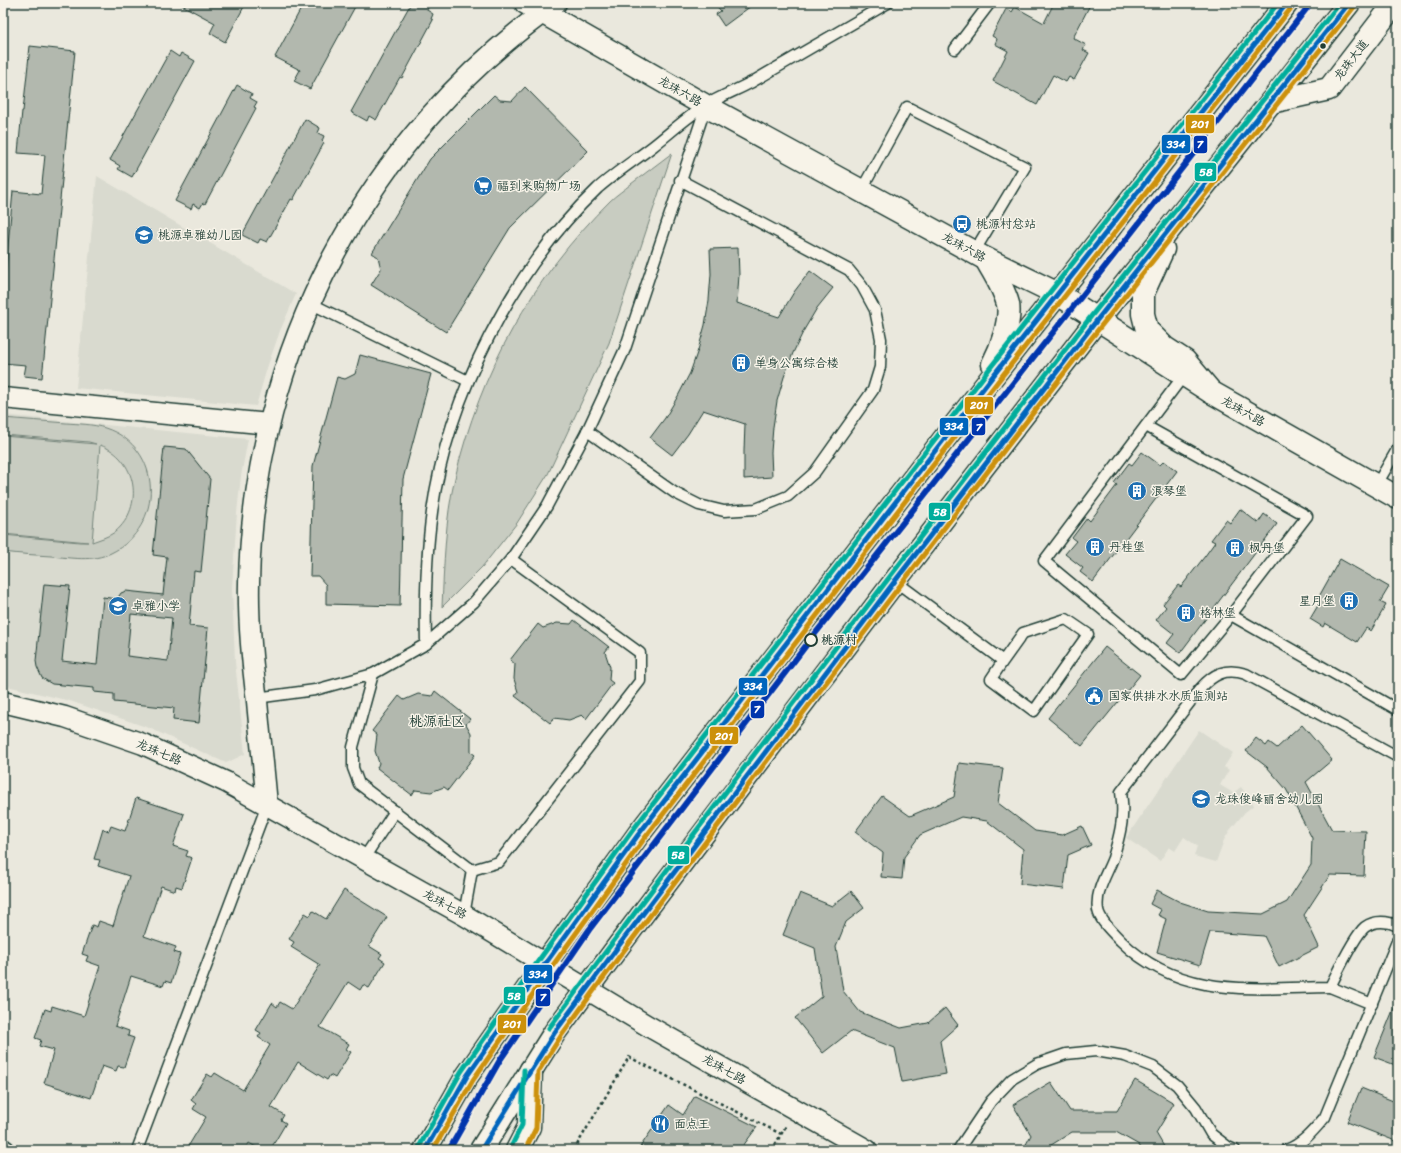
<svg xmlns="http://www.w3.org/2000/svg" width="1401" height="1153" viewBox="0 0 1401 1153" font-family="Sriracha,'LXGW WenKai TC',sans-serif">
<rect width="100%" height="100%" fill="#eae8dd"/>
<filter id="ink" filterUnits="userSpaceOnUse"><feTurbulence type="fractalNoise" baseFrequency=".025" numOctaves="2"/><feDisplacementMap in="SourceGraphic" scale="8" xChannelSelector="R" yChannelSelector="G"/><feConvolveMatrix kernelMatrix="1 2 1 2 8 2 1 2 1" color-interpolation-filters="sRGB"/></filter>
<g filter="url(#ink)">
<!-- built -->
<g fill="#d9dacf">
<polygon points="97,176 296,294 280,331 267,368 256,406 76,388"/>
<polygon points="3,415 248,439 241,476 237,513 232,588 235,662 245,754 226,763 149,728 70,701 3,685"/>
<polygon points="1199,730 1233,753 1224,767 1229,770 1220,785 1233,793 1241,787 1254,805 1245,812 1230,830 1224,840 1216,862 1194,856 1197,846 1184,837 1175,851 1169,847 1160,861 1126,838"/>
</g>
<!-- green -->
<g fill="#c8ccc1" stroke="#74847a" fill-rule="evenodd">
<path d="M672,153L609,343L548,474L517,523L482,567L442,607C444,564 445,520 455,478C480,372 532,278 610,201C616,195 624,190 631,184C645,174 658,163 672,153Z"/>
<path d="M3,418C24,420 45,421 66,423C79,424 93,424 105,428C164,447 165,527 111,553C93,562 71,558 51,556C35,555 19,554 3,552V535L80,542H88L3,534V436L96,444L89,442L3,435ZM100,445C137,458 145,507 115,532C108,537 100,539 92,542Z"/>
</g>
<!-- building -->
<g fill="#b2b8ae" stroke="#1f3d34" fill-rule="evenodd">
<polygon points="178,3 246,3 225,42 210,33 215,23"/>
<polygon points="304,3 357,3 310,89 294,81 300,70 275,57"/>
<polygon points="411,3 430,3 427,10 433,14 431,19 433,20 402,78 400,77 376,120 369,116 367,121 351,112"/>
<polygon points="714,3 755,3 724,26 716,14 721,11"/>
<polygon points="1054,3 1091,3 1073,38 1086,45 1083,50 1089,53 1074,80 1069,77 1066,82 1053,75 1037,105 993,81 1008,51 995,44 997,39 992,36 1006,9 1012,12 1015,7 1044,23"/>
<polygon points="30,46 75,51 42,378 24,376 26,365 3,363 3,301 13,191 41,194 45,155 18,153 22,111 23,111"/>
<polygon points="170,51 179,57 181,53 195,61 132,177 118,169 120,166 110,160"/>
<polygon points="237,85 252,94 250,98 257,102 254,107 256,108 205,204 203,203 200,208 193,204 191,209 175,201"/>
<polygon points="525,87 588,151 510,228 446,332 371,285 381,269 378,257 372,253 430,159 494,95 500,100 512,101"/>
<polygon points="305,119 320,128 318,133 324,136 322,141 324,143 293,200 291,199 267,242 260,239 258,243 242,235"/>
<polygon points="738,248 739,275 737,303 779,317 794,292 810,271 833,288 817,308 804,330 793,353 784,377 777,401 773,427 771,452 772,477 744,479 744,451 745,424 703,410 688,434 672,455 650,438 665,418 678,396 690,373 698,350 705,325 709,300 711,274 710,249"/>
<polygon points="360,355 431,374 403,479 400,606 326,604 326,585 318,576 310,576 313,466 337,377 345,379 355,374"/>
<path d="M164,447L186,449L210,479L201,572L194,571L189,626L208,628L199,723L173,720L174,708L114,702V694L94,692V688L52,684L42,678L37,667L36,661L44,584L70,586L62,661L97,665L103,597L117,599L121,593L126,591L163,595L167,557L153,555ZM131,614L172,618L168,661L127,656Z"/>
<polygon points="1142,452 1160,465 1164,461 1177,471 1093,582 1080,572 1083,568 1065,554 1076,541 1072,538 1087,518 1090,521 1117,485 1114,483 1129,463 1132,465"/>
<polygon points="1240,509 1258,523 1264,514 1277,524 1180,653 1167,643 1174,634 1156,620 1166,607 1163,604 1178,585 1181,587 1205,556 1215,542 1211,540 1226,520 1230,523"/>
<polygon points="1340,559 1389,587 1380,602 1386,605 1371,631 1366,628 1357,642 1325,623 1323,627 1310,619 1320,602 1317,600"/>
<polygon points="574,620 609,647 605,652 610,667 609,680 613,683 586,719 582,715 569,720 554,718 550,723 515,696 518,692 514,679 515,664 510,660 538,624 543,628 557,623 571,624"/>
<polygon points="1105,647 1140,675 1082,746 1048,718"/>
<polygon points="435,691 470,719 466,724 471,733 471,752 475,755 448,790 444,787 431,792 415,790 412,795 377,768 379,763 375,751 377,735 372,731 399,696 404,700 418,694 432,696"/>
<polygon points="1302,725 1332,760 1306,782 1332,830 1366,831 1364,876 1330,875 1304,915 1319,947 1279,967 1264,936 1210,932 1200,965 1157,952 1166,919 1158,915 1161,910 1150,904 1157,890 1180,902 1208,911 1263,914 1287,902 1311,865 1312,838 1286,789 1267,767 1246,751 1256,738 1266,746 1269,742 1277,748"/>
<polygon points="959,763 1003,768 998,803 1035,831 1062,835 1082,826 1091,845 1068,855 1064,889 1020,884 1023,849 987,821 961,817 920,835 904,857 902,879 881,877 883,853 855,832 882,796 910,816 954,797"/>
<polygon points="136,798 184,814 173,846 188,851 186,856 192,858 182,888 176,886 175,891 161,886 144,936 176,947 174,952 180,954 171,983 165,981 163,986 131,976 115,1026 129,1031 128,1036 134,1038 124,1067 118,1066 116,1071 102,1066 91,1098 44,1083 54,1050 39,1046 41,1040 35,1038 45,1009 51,1011 52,1006 84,1016 100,966 86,961 88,956 82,954 92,925 97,927 99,921 113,926 129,876 98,866 100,860 94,859 103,829 109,831 111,826 125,831"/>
<polygon points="344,890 387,917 369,946 382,954 379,958 385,962 369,988 363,985 360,990 348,982 320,1027 349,1044 346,1049 351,1052 335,1078 330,1075 327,1080 298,1062 271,1107 284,1115 281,1120 286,1123 270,1150 261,1150 249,1143 245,1150 186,1150 206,1117 193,1109 196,1104 191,1100 207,1074 212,1077 215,1073 243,1090 270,1045 258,1037 261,1033 256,1030 272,1003 277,1007 280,1002 292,1009 320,965 291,947 294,942 289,939 305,913 310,916 313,911 326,919"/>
<polygon points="851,891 864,908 846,922 836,947 843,991 860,1012 901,1028 928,1023 945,1008 958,1025 940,1041 946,1074 902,1082 895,1048 851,1031 823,1053 795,1018 822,996 815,948 783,935 800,893 832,906"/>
<polygon points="1398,998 1398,1066 1374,1057"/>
<polygon points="1135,1080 1174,1103 1156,1133 1166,1150 1142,1150 1139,1145 1116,1132 1072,1132 1048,1147 1047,1150 1023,1150 1031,1135 1013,1105 1051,1082 1070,1111 1117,1111"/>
<polygon points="1361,1088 1398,1103 1398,1142 1347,1122"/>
<polygon points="695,1096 757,1127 740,1150 638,1150 669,1105 683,1115"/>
</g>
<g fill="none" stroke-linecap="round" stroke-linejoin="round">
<!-- lane casing -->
<g stroke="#1f3d34" stroke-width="13">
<g id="lane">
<polyline points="955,49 990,3"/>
<polyline points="861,191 907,107 1025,167 974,252"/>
<polyline points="310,303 468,381"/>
<polyline points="1184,375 1044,561 1181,675 1231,615 1398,710"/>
<polyline points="1146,426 1307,516 1231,615"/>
<polyline points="587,431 675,493 699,505 724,511 756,509 788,496 815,472 873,390 880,367 881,339 875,310 862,286 849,270 680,180"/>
<polyline points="1376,486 1398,448"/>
<polyline points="895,581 1003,661 991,679 1034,711 1088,634 1066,619 1023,633 1003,661"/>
<path d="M426,644C425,599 426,556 432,512C448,395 513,269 598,188C615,173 635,160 652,147C670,133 687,117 706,105C721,96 737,90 752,82C797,56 843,29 888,3"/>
<polyline points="373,674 353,747 353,768 359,784 472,870 499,862 640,681 640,653 511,559"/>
<polyline points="256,698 315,690 373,674 426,644 474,602 511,559 547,506 587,431 625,349 706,106"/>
<path d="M1398,757L1246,674C1226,668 1214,673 1200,689L1121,792C1122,800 1123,808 1122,816C1122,826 1116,848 1113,858C1107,874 1095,891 1098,910C1100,921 1113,933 1121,941C1180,999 1254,988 1330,987C1337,973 1354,936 1365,927C1375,920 1388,921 1398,926"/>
<polyline points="364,858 395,811"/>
<polyline points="464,915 472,870"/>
<polyline points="1330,987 1372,1004"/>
<polyline points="137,1150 267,805"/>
<polyline points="958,1150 991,1101 1012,1079 1037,1064 1066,1054 1096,1051 1125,1056 1153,1067 1177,1085 1196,1108 1211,1134 1228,1147 1235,1150"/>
<path d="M1286,1150C1303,1144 1314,1130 1325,1117L1398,939"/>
</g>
</g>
<!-- street casing -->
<g stroke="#1f3d34" stroke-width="23">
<g id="street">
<polyline points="3,398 269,424"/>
<polyline points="3,702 65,717 143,744 226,782 464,915 648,1026 867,1150"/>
<path d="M267,805C264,770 260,736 257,701C252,662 248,623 249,583C253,352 367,136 556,3"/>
<polyline points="3,1150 4,1150"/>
</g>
</g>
<!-- secondary casing -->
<g stroke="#1f3d34" stroke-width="25">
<g id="secondary">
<polyline points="526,3 706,106 986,259 1058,294 1211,392 1398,498"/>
<polyline points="1271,102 1329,89 1395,3"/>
<polyline points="517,1150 529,1127 531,1070"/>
</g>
</g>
<!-- primary casing -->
<g stroke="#1f3d34" stroke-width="25">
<g id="primary">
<polyline points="1163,249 1143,293 1143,314 1147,330 1165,348 1185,361 1211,392"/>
<path d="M986,259C994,274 1004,288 1008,304C1011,321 1001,349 993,364"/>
<polyline points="425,1150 467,1076 545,964 638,835 996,372 1287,3"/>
<polyline points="481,1150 555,1032 620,944 895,581 1097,320 1271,102 1349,3"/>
</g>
</g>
<!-- path -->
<g stroke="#1f3d34" stroke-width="2.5" stroke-dasharray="3 3" stroke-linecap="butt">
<polyline points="574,1150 629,1057 781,1134"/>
<polyline points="772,1150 786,1126"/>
</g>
<!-- lane -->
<use href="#lane" stroke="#f7f3e8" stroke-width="10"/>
<!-- street -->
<use href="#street" stroke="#f7f3e8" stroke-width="20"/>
<!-- secondary -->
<use href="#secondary" stroke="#f7f3e8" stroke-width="22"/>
<!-- primary -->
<use href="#primary" stroke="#f7f3e8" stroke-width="22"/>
<!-- bus-1 casing -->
<g stroke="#f7f3e8" stroke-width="8">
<g id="bus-1">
<polyline points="425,1150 467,1076 545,964 638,835 996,372 1287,3"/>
<polyline points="481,1150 555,1032 620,944 895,581 1097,320 1349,3"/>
</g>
</g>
<!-- bus-2 casing -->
<g stroke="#f7f3e8" stroke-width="8">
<g id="bus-2">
<polyline points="433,1150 473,1080 551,968 644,839 1002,376 1292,7"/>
<path d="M525,1150L536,1128L538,1072L561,1036L592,993C760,769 928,546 1101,326C1185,219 1270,114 1354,7"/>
</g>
</g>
<!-- bus-3 casing -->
<g stroke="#f7f3e8" stroke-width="8">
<g id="bus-3">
<path d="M549,1028C726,789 907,553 1089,319C1172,213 1257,109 1340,3"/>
<polyline points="419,1147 461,1072 539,960 632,831 990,368 1278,3"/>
<polyline points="511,1147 522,1125 524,1070"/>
</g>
</g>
<!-- bus-1 -->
<use href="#bus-1" stroke="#0065bd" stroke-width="5"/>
<!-- bus-2 -->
<use href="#bus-2" stroke="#cc910a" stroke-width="5"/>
<!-- bus-3 -->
<use href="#bus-3" stroke="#01ad9c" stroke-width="5"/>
<!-- metro-1 casing -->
<g stroke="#f7f3e8" stroke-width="9">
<polyline id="metro-1" points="449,1150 500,1060 589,930 811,639 1111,259 1311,3"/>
</g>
<!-- metro-1 -->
<use href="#metro-1" stroke="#0035ad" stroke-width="6"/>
</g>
</g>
<!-- icons -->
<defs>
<g id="supermarket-disc" transform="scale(1)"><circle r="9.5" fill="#1f6fb2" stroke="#f7f3e8"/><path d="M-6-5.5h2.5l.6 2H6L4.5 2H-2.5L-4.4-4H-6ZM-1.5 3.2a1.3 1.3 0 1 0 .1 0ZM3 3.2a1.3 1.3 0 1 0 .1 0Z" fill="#fff"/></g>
<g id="bus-disc" transform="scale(1)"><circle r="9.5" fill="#1f6fb2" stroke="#f7f3e8"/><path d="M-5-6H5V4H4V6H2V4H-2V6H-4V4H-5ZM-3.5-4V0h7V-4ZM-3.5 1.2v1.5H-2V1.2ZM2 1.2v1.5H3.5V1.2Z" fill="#fff"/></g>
<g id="school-disc" transform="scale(1)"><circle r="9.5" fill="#1f6fb2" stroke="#f7f3e8"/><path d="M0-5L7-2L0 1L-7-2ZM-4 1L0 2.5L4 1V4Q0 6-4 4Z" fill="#fff"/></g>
<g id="building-disc" transform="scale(1)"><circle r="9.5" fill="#1f6fb2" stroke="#f7f3e8"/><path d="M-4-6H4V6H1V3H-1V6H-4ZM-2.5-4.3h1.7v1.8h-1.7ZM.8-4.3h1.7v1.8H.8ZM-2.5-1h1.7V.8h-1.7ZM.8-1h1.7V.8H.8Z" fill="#fff"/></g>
<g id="civic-disc" transform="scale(1)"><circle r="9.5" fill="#1f6fb2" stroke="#f7f3e8"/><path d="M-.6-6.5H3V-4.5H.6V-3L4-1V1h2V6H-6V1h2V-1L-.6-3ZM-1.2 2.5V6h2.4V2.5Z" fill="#fff"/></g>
<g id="restaurant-disc" transform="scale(1)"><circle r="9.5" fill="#1f6fb2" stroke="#f7f3e8"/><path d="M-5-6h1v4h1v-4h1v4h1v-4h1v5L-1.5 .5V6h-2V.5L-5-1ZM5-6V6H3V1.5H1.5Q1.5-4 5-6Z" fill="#fff"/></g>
</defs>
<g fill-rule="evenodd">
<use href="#supermarket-disc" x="483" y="186"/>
<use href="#bus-disc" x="962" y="224"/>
<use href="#school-disc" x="144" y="235"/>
<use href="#building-disc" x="741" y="363"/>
<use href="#building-disc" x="1137" y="491"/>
<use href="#building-disc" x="1095" y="547"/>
<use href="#building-disc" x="1235" y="548"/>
<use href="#building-disc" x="1349" y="601"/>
<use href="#school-disc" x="118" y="606"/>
<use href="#building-disc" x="1186" y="613"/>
<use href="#civic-disc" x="1094" y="696"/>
<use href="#school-disc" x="1201" y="799"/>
<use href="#restaurant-disc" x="660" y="1124"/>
</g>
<!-- markers -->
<circle fill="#1f3d34" stroke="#f7f3e8" stroke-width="1.5" cx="1323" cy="46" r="3.5"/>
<circle fill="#f7f3e8" stroke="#1f3d34" stroke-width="2" cx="811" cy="640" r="6"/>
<g text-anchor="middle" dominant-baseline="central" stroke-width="3" stroke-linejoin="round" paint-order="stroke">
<!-- street labels -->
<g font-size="12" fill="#1f3d34" stroke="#f7f3e8">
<text transform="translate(1351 60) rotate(-52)">龙珠大道</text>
<text transform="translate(680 91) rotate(30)">龙珠六路</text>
<text transform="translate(964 247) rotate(29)">龙珠六路</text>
<text transform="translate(1243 411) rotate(30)">龙珠六路</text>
<text transform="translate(159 752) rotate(23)">龙珠七路</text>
<text transform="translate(445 904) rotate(29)">龙珠七路</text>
<text transform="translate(724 1069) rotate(30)">龙珠七路</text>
</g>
<!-- poi labels -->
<g font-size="12" fill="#1f3d34" stroke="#f7f3e8" text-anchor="start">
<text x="497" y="186">福到来购物广场</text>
<text x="976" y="224">桃源村总站</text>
<text x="158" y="235">桃源卓雅幼儿园</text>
<text x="755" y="363">单身公寓综合楼</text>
<text x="1151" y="491">浪琴堡</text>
<text x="1109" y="547">丹桂堡</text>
<text x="1249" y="548">枫丹堡</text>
<text x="1335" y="601" text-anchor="end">星月堡</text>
<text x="132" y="606">卓雅小学</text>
<text x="1200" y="613">格林堡</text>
<text x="1108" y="696">国家供排水水质监测站</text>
<text x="1215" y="799">龙珠俊峰丽舍幼儿园</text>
<text x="674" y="1124">面点王</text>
</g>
<!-- stop labels -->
<g font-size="12" font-weight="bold" fill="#1f3d34" stroke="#f7f3e8" text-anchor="start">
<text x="821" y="640">桃源村</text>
</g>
<!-- quarter labels -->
<g font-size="14" fill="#1f3d34" stroke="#f7f3e8">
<text x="437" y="721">桃源社区</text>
</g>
</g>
<g stroke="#f7f3e8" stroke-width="1.5">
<rect x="1185" y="114" width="30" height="20" rx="4" fill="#cc910a"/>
<rect x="1161" y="134" width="30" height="20" rx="4" fill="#0065bd"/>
<rect x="1193" y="135" width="15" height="19" rx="4" fill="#0035ad"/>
<rect x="1194" y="162" width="23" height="20" rx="4" fill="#01ad9c"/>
<rect x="964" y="396" width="30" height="19" rx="4" fill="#cc910a"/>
<rect x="939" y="417" width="30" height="19" rx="4" fill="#0065bd"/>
<rect x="971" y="417" width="15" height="19" rx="4" fill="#0035ad"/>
<rect x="928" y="502" width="23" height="19" rx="4" fill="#01ad9c"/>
<rect x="738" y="677" width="30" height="19" rx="4" fill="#0065bd"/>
<rect x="750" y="700" width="15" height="19" rx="4" fill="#0035ad"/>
<rect x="709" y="726" width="30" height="19" rx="4" fill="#cc910a"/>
<rect x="667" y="845" width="23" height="20" rx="4" fill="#01ad9c"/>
<rect x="523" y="964" width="30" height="20" rx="4" fill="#0065bd"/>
<rect x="503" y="986" width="23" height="19" rx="4" fill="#01ad9c"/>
<rect x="535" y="988" width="16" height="19" rx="4" fill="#0035ad"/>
<rect x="497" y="1014" width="30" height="20" rx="4" fill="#cc910a"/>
</g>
<g font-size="11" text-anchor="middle" font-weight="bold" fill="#fff">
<text x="1200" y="128">201</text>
<text x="1176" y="148">334</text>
<text x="1200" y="148">7</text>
<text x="1206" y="176">58</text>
<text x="979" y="409">201</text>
<text x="954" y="430">334</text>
<text x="979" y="431">7</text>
<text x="940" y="516">58</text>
<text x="753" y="690">334</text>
<text x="757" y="713">7</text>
<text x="724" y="740">201</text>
<text x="678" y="859">58</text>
<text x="538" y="978">334</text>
<text x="514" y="1000">58</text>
<text x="543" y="1001">7</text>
<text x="512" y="1028">201</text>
</g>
<!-- margin -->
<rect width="1401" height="1153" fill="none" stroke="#f7f3e8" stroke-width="16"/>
<rect x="8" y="8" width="1385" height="1137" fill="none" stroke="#1f3d34" stroke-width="1.5" filter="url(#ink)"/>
</svg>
